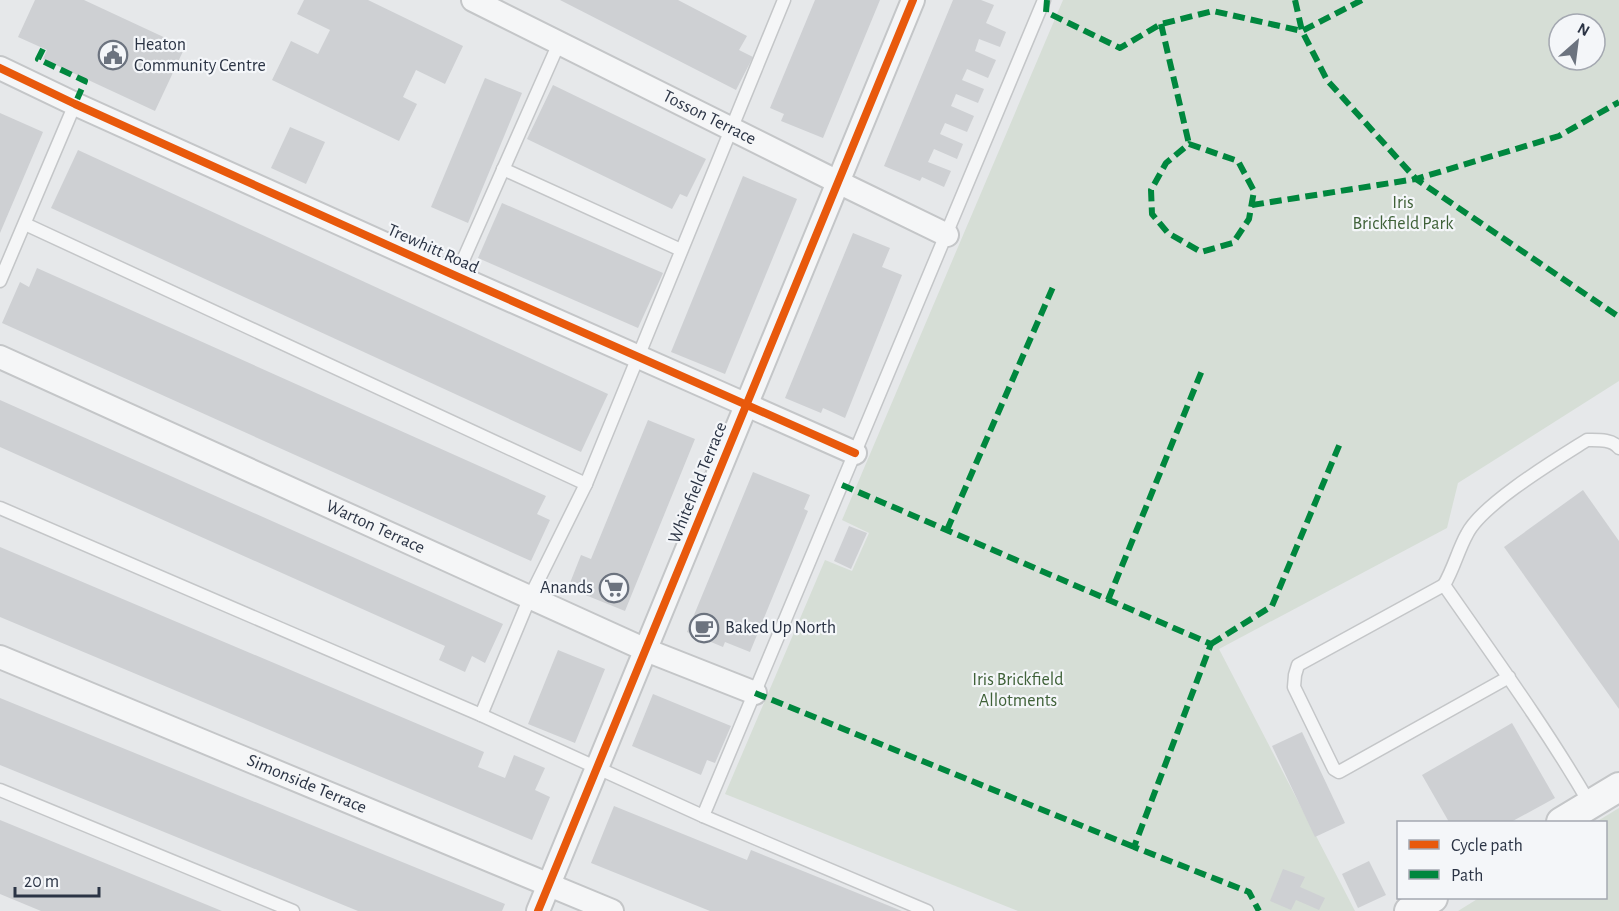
<svg xmlns="http://www.w3.org/2000/svg" width="1619" height="911" viewBox="0 0 1619 911" font-family="'Alegreya Sans',sans-serif">
<rect width="100%" height="100%" fill="#e6e8ea"/>
<!-- green -->
<g fill="#d6ded6" fill-rule="evenodd">
<path d="M1063,0H1619V381L1458,483L1447,528L1219,649L1355,911H1018L725,794L825,560L852,571L869,533L842,520ZM1559,24H1595V60H1559Z"/>
<polygon points="1619,808 1619,911 1458,911 1479,898 1606,898 1606,822 1596,822"/>
</g>
<!-- building -->
<g fill="#ced0d3">
<polygon points="35,0 84,0 185,47 155,111 43,59 47,50 18,37"/>
<polygon points="304,0 368,0 463,46 445,84 416,70 403,97 417,104 399,141 272,80 291,41 318,54 330,30 297,14"/>
<polygon points="560,0 678,0 747,36 739,50 753,57 736,90"/>
<polygon points="815,0 880,0 823,138 781,121 784,114 770,108"/>
<polygon points="953,0 981,0 994,5 986,23 1006,32 1000,47 979,39 975,51 996,60 988,78 967,69 962,80 984,89 978,103 956,94 951,106 974,116 967,132 945,123 940,134 963,144 957,159 934,149 928,162 951,171 944,187 922,177 920,181 884,166"/>
<polygon points="485,78 522,93 468,223 431,207"/>
<polygon points="553,85 706,159 687,197 680,194 672,209 527,139"/>
<polygon points="0,113 43,132 0,233"/>
<polygon points="290,127 325,142 306,184 271,168"/>
<polygon points="78,150 608,394 581,452 51,208"/>
<polygon points="743,176 797,199 725,374 671,352"/>
<polygon points="502,203 663,273 638,328 478,258"/>
<polygon points="853,233 890,248 882,267 902,275 845,418 823,408 821,413 785,398"/>
<polygon points="37,268 546,496 537,514 550,520 531,561 2,323 20,282 29,287"/>
<polygon points="0,400 503,624 485,663 472,656 465,672 439,660 445,646 0,447"/>
<polygon points="648,420 695,439 625,611 568,588 581,555 591,559"/>
<polygon points="753,472 810,495 804,509 808,511 750,652 725,642 723,647 687,632"/>
<polygon points="1583,490 1619,541 1619,709 1504,547"/>
<polygon points="849,526 867,533 851,569 834,561"/>
<polygon points="0,547 484,752 478,767 505,778 514,755 545,768 535,790 550,797 532,840 0,617"/>
<polygon points="558,650 605,669 575,743 528,724"/>
<polygon points="653,694 731,726 715,763 707,760 701,775 632,746"/>
<polygon points="0,698 505,904 502,911 358,911 0,765"/>
<polygon points="1512,723 1555,798 1511,822 1449,822 1422,775"/>
<polygon points="1302,732 1345,823 1315,837 1272,746"/>
<polygon points="614,806 747,860 751,850 902,911 710,911 591,863"/>
<polygon points="0,820 222,911 41,911 0,894"/>
<polygon points="1369,861 1386,895 1358,908 1342,874"/>
<polygon points="1283,869 1305,877 1300,887 1325,898 1319,910 1296,900 1291,910 1270,901"/>
</g>
<g fill="none" stroke-linecap="round" stroke-linejoin="round">
<!-- service casing -->
<g stroke="#c4c6c8" stroke-width="15">
<g id="service">
<polyline points="503,169 681,250"/>
<polyline points="25,224 586,484"/>
<polyline points="456,276 559,43"/>
<polyline points="0,281 75,104"/>
<polyline points="0,508 481,715 703,816 927,911"/>
<path d="M1444,585C1454,568 1458,550 1467,534C1482,504 1557,459 1587,440C1598,440 1612,439 1619,448"/>
<path d="M1509,677L1339,772L1334,769L1332,765L1294,687L1295,675L1298,665L1444,585C1494,657 1546,728 1590,804"/>
<polyline points="481,715 530,597 586,484 784,0"/>
<polyline points="0,790 293,911"/>
<polyline points="703,816 1044,0"/>
</g>
</g>
<!-- minor casing -->
<g stroke="#c4c6c8" stroke-width="26">
<g id="minor">
<path id="s1" d="M473,0L838,182L947,235"/>
<polyline points="0,68 75,104 456,276 855,453"/>
<path id="s2" d="M0,357L646,650L755,693"/>
<path id="s3" d="M0,657L612,911"/>
<polyline points="538,911 913,0"/>
</g>
</g>
<!-- tertiary casing -->
<g stroke="#c4c6c8" stroke-width="32">
<g id="tertiary">
<polyline points="1561,822 1619,787"/>
<polyline points="1409,911 1433,898"/>
</g>
</g>
<!-- service -->
<use href="#service" stroke="#f5f6f7" stroke-width="12"/>
<!-- minor -->
<use href="#minor" stroke="#f5f6f7" stroke-width="22"/>
<!-- tertiary -->
<use href="#tertiary" stroke="#f5f6f7" stroke-width="28"/>
<!-- quiet -->
<g stroke="#00873e" stroke-width="6" stroke-dasharray="12 6" stroke-linecap="butt">
<polyline points="1047,0 1046,12 1120,48 1161,24 1213,11 1302,31 1362,0"/>
<polyline points="1295,0 1302,31 1327,80 1416,179 1619,317"/>
<polyline points="1161,24 1189,144"/>
<polyline points="43,49 38,59 85,81 75,104"/>
<polygon points="1189,144 1238,161 1254,191 1249,219 1233,243 1201,252 1168,233 1152,214 1151,190 1166,163"/>
<polyline points="1252,205 1416,179 1559,136 1619,102"/>
<polyline points="842,485 1211,644 1134,847 1249,892 1259,911"/>
<polyline points="947,530 1053,287"/>
<polyline points="1108,600 1203,368"/>
<polyline points="1211,644 1272,606 1341,441"/>
<polyline points="755,693 1134,847"/>
</g>
<!-- cycleway casing -->
<g stroke="#f4f6f9" stroke-width="11">
<g id="cycleway">
<polyline points="0,68 75,104 456,276 855,453"/>
<polyline points="538,911 913,0"/>
</g>
</g>
<!-- cycleway -->
<use href="#cycleway" stroke="#e8590c" stroke-width="8"/>
</g>
<!-- icons -->
<defs>
<g id="civic-ring" transform="scale(1.5)"><circle r="9.5" fill="#f4f6f9" stroke="#6c737f" stroke-width="1.5"/><path d="M-.6-6.5H3V-4.5H.6V-3L4-1V1h2V6H-6V1h2V-1L-.6-3ZM-1.2 2.5V6h2.4V2.5Z" fill="#6c737f"/></g>
<g id="supermarket-ring" transform="scale(1.5)"><circle r="9.5" fill="#f4f6f9" stroke="#6c737f" stroke-width="1.5"/><path d="M-6-5.5h2.5l.6 2H6L4.5 2H-2.5L-4.4-4H-6ZM-1.5 3.2a1.3 1.3 0 1 0 .1 0ZM3 3.2a1.3 1.3 0 1 0 .1 0Z" fill="#6c737f"/></g>
<g id="cafe-ring" transform="scale(1.5)"><circle r="9.5" fill="#f4f6f9" stroke="#6c737f" stroke-width="1.5"/><path d="M-5.5-4.5H6V0H3Q3 3.5 0 3.5H-2.5Q-5.5 3.5-5.5 0ZM3-3.2v2h1.7v-2ZM-6 4.5H4V6H-6Z" fill="#6c737f"/></g>
</defs>
<g fill-rule="evenodd">
<use href="#civic-ring" x="113" y="55"/>
<use href="#supermarket-ring" x="614" y="588"/>
<use href="#cafe-ring" x="704" y="628"/>
</g>
<g text-anchor="middle" dominant-baseline="central" stroke-width="4.5" stroke-linejoin="round" paint-order="stroke">
<!-- poi labels -->
<g font-size="18" fill="#2b3445" stroke="#f4f6f9" text-anchor="start">
<text x="134" y="45">Heaton<tspan x="134" dy="21">Community Centre</tspan></text>
<text x="593" y="588" text-anchor="end">Anands</text>
<text x="725" y="628">Baked Up North</text>
</g>
<!-- street labels -->
<g font-size="18" fill="#2b3445" stroke="#f4f6f9">
<text stroke="none"><textPath href="#s1" startOffset="264">Tosson Terrace</textPath></text>
<text transform="translate(433 249) rotate(24)">Trewhitt Road</text>
<text transform="translate(698 483) rotate(-68)">Whitefield Terrace</text>
<text stroke="none"><textPath href="#s2" startOffset="412">Warton Terrace</textPath></text>
<text stroke="none"><textPath href="#s3" startOffset="332">Simonside Terrace</textPath></text>
</g>
<!-- park labels -->
<g font-size="18" fill="#3f6138" stroke="#f4f6f9">
<text x="1403" y="203">Iris<tspan x="1403" dy="21">Brickfield Park</tspan></text>
<text x="1018" y="680">Iris Brickfield<tspan x="1018" dy="21">Allotments</tspan></text>
</g>
</g>
<!-- legend -->
<rect x="1397" y="821" width="210" height="78" fill="#f4f6f9" stroke="#a4a8b1" stroke-width="1.5"/>
<rect x="1409" y="840" width="30" height="9" fill="#e8590c" stroke="#a4a8b1" stroke-width="1.5"/>
<text x="1451" y="851" font-size="18" fill="#2b3445">Cycle path</text>
<rect x="1409" y="870" width="30" height="9" fill="#00873e" stroke="#a4a8b1" stroke-width="1.5"/>
<text x="1451" y="881" font-size="18" fill="#2b3445">Path</text>
<!-- north arrow -->
<g transform="translate(1577 42) rotate(28)"><circle r="28" fill="#f4f6f9" stroke="#a4a8b1" stroke-width="1.5"/>
<path d="M0-4.5L10 22L0 15L-10 22Z" fill="#6c737f"/>
<text y="-9" font-size="16" font-weight="bold" text-anchor="middle" fill="#2b3445">N</text>
</g>
<!-- scale -->
<path d="M15 887v9h84v-9" fill="none" stroke="#2b3445" stroke-width="3"/>
<text x="24" y="887" font-size="18" fill="#2b3445" stroke="#f4f6f9" stroke-width="4.5" paint-order="stroke">20 m</text>
</svg>
